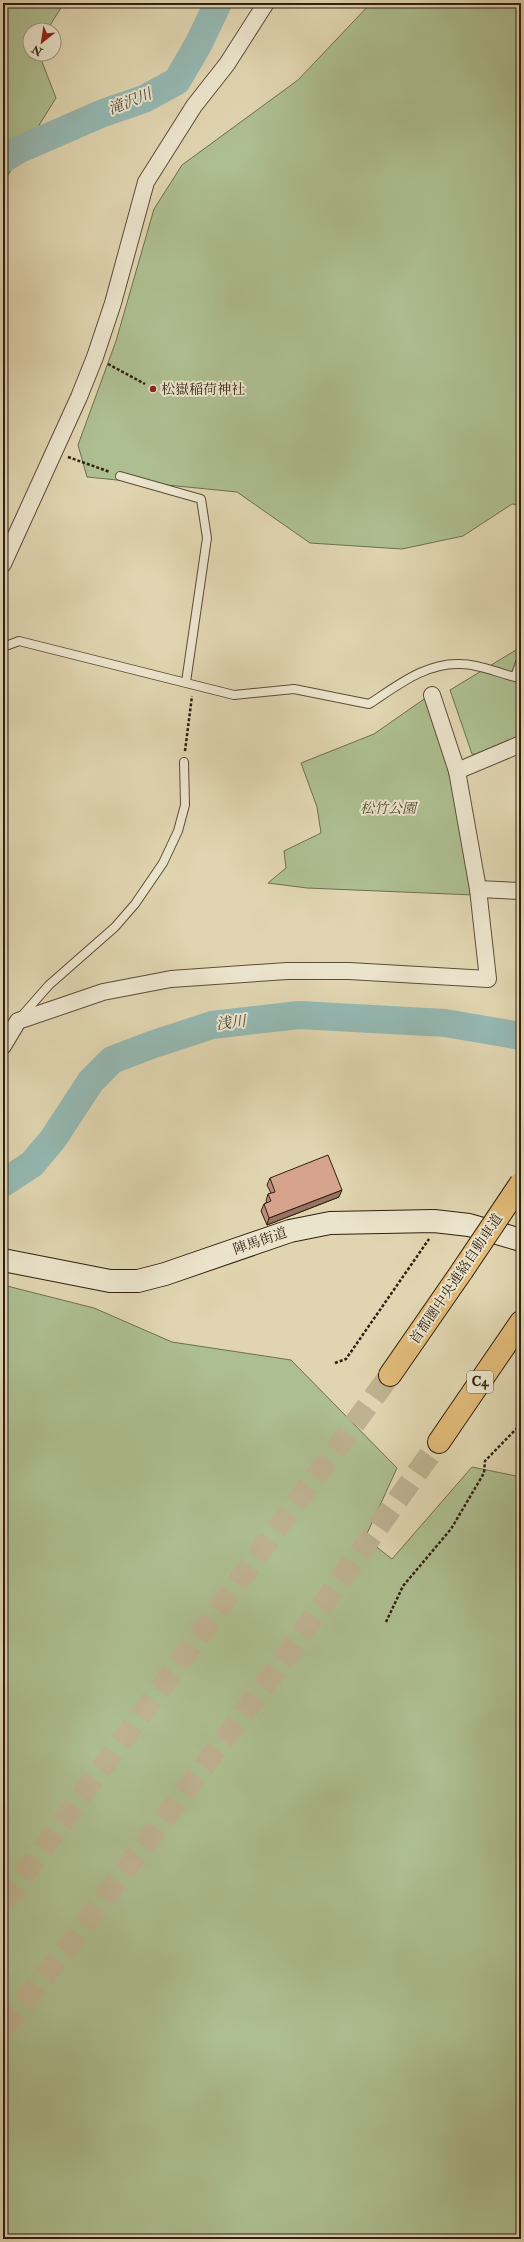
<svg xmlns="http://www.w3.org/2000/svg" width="524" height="2242" viewBox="0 0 524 2242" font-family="'IM FELL Double Pica','Noto Serif JP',serif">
<rect width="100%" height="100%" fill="#e0d5b0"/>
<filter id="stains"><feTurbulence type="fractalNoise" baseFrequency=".005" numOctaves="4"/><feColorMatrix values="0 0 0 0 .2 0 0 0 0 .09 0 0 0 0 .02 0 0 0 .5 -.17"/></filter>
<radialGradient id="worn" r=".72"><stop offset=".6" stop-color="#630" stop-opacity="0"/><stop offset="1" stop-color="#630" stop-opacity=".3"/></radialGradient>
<!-- green -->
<g fill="#adbe90" stroke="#6f6e50">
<polygon points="3,3 64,3 47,30 30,30 30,54 39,54 56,98 3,183"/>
<polygon points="371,3 521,3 521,505 512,504 463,536 402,549 310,543 237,492 87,477 78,445 116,341 154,209 182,165 298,80"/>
<polygon points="521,647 521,755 472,754 450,690"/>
<polygon points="427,697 452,772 474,895 307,888 268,883 286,868 284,851 321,833 317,807 301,763 374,734"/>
<polygon points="3,1285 94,1308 172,1342 291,1360 397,1468 365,1538 392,1559 472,1467 521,1477 521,2239 3,2239"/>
</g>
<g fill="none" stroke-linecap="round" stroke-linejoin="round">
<!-- river -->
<g stroke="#95b8b2" stroke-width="28">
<polyline points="3,159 18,150 103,113 144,99 177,81 199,43 218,3"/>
<polyline points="3,1183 32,1164 53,1139 91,1081 112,1060 151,1045 212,1025 299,1015 445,1023 521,1036"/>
</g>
<!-- motorway-tunnel -->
<g stroke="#bdb190" stroke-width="22" stroke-dasharray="22 11" stroke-linecap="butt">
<polyline points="3,1903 390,1375"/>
<polyline points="3,2029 66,1949 262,1689 439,1442"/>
</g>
<!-- service casing -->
<g stroke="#5d4c38" stroke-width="10">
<g id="service">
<polyline points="120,476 201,499 207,538 186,682"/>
<path d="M3,647L19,641L234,695L294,689L369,704C397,686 426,662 461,664C479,664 498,673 515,677L521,660"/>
<polyline points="20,1018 49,985 115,927 135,904 163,863 178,831 185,805 184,762"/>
</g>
</g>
<!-- minor casing -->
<g stroke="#5d4c38" stroke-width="18">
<g id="minor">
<polyline points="3,564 79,397 95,357 113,303 146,182 194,106 227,64 266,3"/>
<polyline points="457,771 521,744"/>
<polyline points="478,889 521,891"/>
<polyline points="3,1046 18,1021 103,992 171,979 287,971 349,971 488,979 478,889 457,771 432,695"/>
</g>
</g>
<!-- secondary casing -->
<g stroke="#311f10" stroke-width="24">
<polyline id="secondary" points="3,1260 110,1281 138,1281 165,1274 290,1231 330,1223 434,1221 469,1225 521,1240"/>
</g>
<!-- motorway casing -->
<g stroke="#311f10" stroke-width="24">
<g id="motorway">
<polyline points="390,1375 462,1271"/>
<polyline points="439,1442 521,1322"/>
</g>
</g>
<!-- path -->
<g stroke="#311f10" stroke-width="2.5" stroke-dasharray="3 2" stroke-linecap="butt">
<polyline points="108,364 145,384"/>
<polyline points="68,457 110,472"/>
<polyline points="185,751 192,696"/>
<polyline points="335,1363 346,1359 429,1239"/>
<polyline points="386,1622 403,1586 451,1529 484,1473 485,1461 521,1424"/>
</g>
<!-- service -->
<use href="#service" stroke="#ebe4cc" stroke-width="8"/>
<!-- minor -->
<use href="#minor" stroke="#ebe4cc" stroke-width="16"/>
<!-- secondary -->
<use href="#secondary" stroke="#ebe4cc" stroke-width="22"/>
<!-- motorway -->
<use href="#motorway" stroke="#e0ba78" stroke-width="22"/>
<!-- motorway-bridge casing -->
<g stroke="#311f10" stroke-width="24" stroke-linecap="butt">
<polyline id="motorway-bridge" points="462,1271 521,1183"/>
</g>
<!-- motorway-bridge -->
<use href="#motorway-bridge" stroke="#e0ba78" stroke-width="22"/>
</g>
<!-- wall -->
<polygon fill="#b88d79" stroke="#311f10" points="270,1178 339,1197 267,1225 261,1211 264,1204 267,1202 266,1201 268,1194 271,1193 267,1185"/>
<!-- shaded-wall -->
<polygon fill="#967363" stroke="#311f10" points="342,1190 339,1197 267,1225 269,1218"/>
<!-- building -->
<polygon fill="#d6a48d" stroke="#311f10" points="328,1155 342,1190 269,1218 264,1204 271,1201 268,1194 275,1192 270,1178"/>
<!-- markers -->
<circle fill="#8f2418" stroke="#ebe4cc" stroke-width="1.5" cx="153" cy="389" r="4"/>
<g text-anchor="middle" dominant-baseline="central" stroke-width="4" stroke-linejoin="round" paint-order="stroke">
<!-- shield labels -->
<rect fill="#ebe4cc" stroke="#695a48" stroke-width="1" x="467" y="1371" width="26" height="22" rx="3"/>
<g font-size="13" font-weight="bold" fill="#311f10">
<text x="480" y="1382">C4</text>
</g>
<!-- poi labels -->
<g font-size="14" fill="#311f10" stroke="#ebe4cc" text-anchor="start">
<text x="161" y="389">松嶽稲荷神社</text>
</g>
<!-- park labels -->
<g font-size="14" font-style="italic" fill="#504730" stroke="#ebe4cc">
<text x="388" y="808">松竹公園</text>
</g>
<!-- street labels -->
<g font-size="14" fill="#311f10" stroke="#ebe4cc">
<text transform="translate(260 1241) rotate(-19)">陣馬街道</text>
<text transform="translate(456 1279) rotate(-56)">首都圏中央連絡自動車道</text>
</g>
<!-- water labels -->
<g font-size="15" font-style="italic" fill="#4f4d41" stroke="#ebe4cc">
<text transform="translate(130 102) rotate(-22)">滝沢川</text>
<text transform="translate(231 1023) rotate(-7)">浅川</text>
</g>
</g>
<!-- margin -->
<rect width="524" height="2242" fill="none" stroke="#e0d5b0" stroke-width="16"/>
<rect x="4" y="4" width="516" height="2234" fill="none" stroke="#311f10" stroke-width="2"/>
<rect x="8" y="8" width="508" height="2226" fill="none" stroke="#311f10"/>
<!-- north arrow -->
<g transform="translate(42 42) rotate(210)"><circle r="19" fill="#ebe4cc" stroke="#a19581"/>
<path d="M0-3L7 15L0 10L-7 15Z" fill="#8f2418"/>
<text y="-6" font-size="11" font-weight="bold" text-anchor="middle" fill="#311f10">N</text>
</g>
<rect width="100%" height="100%" filter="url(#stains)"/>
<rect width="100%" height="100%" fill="url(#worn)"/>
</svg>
